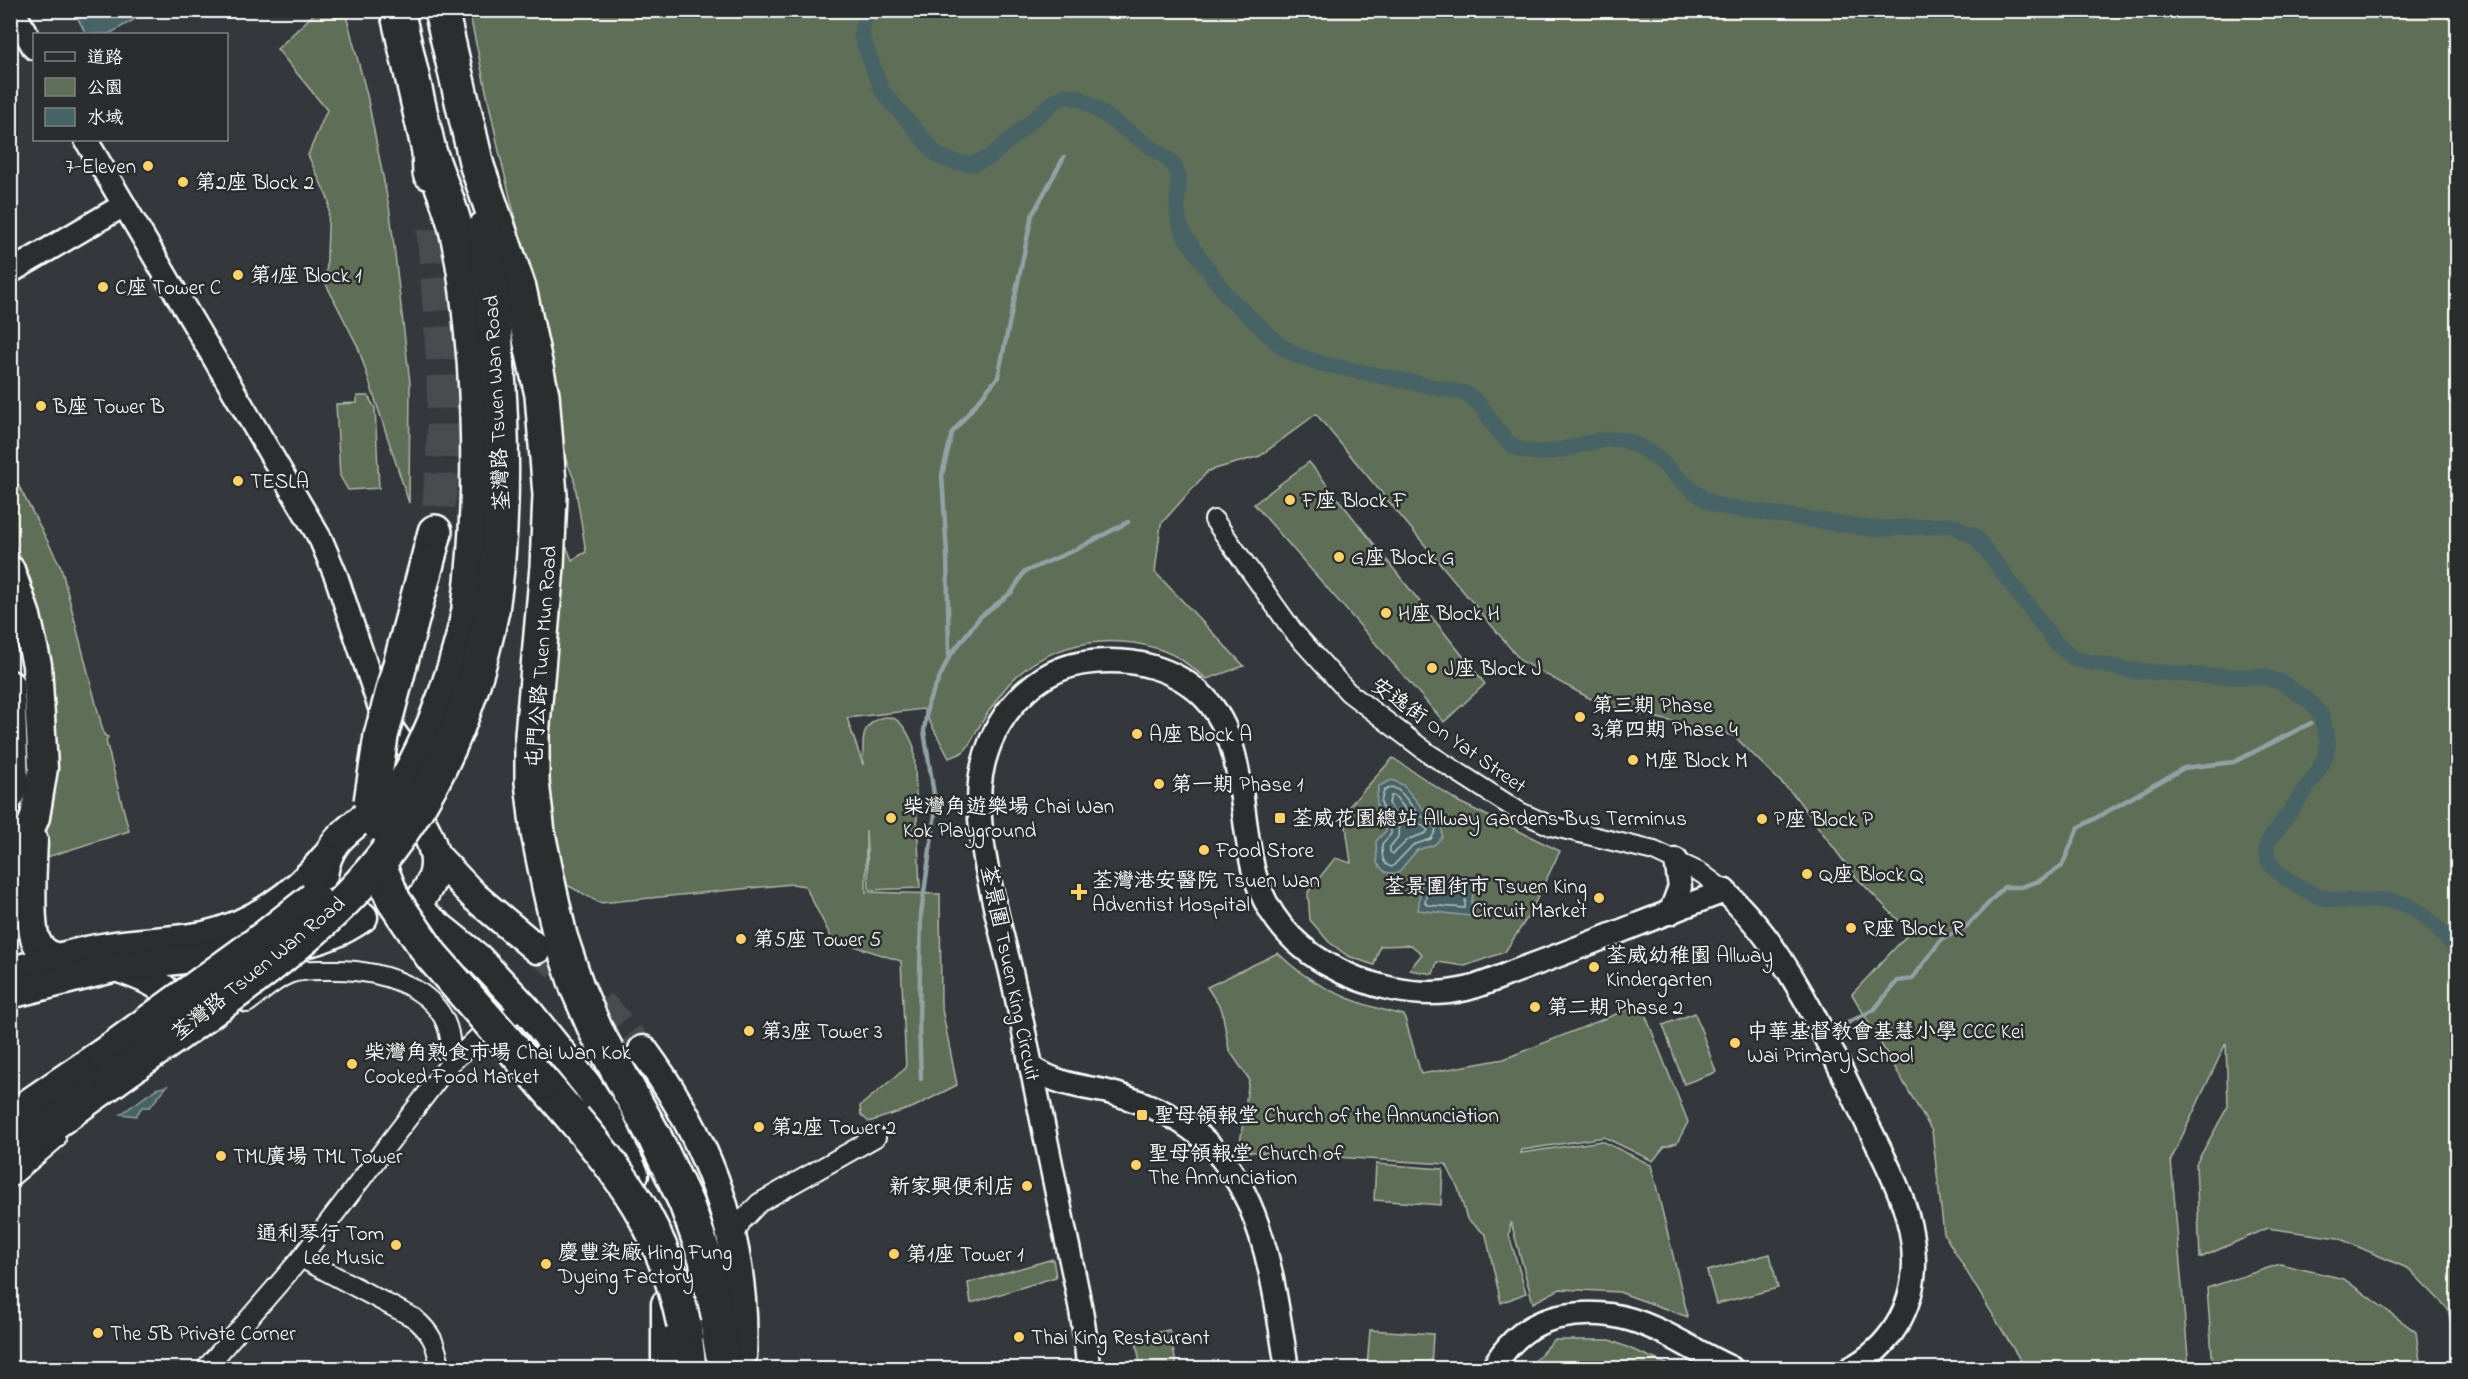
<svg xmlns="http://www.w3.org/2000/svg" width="2468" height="1379" font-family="'Indie Flower','LXGW WenKai TC',sans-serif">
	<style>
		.green { fill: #5f6e56; stroke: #afb6aa; stroke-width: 1.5 }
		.water { fill: #466466; stroke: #90a2a3; stroke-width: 1.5 }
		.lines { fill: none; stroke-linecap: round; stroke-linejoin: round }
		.shore { stroke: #b5c1c2; stroke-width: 1.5 }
		.stream { stroke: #90a2a3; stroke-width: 4.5 }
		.canal { stroke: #466466; stroke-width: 16 }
		.primary-tunnel { stroke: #484c50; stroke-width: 28; stroke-dasharray: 28 14; stroke-linecap: butt }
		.motorway-tunnel { stroke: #484c50; stroke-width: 33; stroke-dasharray: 33 16; stroke-linecap: butt }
		.minor-casing { stroke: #fff; stroke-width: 22 }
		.tertiary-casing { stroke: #fff; stroke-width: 27 }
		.primary-casing { stroke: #fff; stroke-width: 33 }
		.motorway-casing { stroke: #fff; stroke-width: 38 }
		.minor { stroke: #2a2d2e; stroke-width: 18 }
		.tertiary { stroke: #2a2d2e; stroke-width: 22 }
		.primary { stroke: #2a2d2e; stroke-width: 28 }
		.motorway { stroke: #2a2d2e; stroke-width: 33 }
		.motorway-bridge-casing { stroke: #fff; stroke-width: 38; stroke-linecap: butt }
		.motorway-bridge { stroke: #2a2d2e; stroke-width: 33 }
		.poi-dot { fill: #ffd166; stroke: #2a2d2e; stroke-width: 2 }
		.labels { text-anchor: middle; stroke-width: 5; stroke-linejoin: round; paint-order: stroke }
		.poi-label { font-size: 21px; fill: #fff; stroke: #2a2d2e; text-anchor: start }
		.street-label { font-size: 21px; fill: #fff; stroke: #2a2d2e }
	</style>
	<rect width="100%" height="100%" fill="#34383c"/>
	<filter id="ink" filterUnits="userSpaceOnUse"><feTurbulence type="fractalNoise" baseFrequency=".0167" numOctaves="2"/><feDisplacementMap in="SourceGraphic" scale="12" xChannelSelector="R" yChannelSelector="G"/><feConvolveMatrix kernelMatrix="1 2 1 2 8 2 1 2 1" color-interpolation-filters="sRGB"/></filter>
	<g filter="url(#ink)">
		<g class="green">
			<polygon points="317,11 345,11 367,95 390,212 410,383 409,503 358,347 326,284 329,201 308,155 327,110 277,49"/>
			<path d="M469,11H2457V1353L2448,1309L2409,1269L2338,1238L2267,1228L2200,1258L2196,1164L2228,1106L2226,1043L2171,1160L2189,1368H2025L1944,1234L1932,1131L1852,994L1910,932L1854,875L1795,796L1734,736L1602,705L1521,661L1316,414L1260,456L1208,471L1161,524L1155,572L1244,666L1207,679C1197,672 1187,663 1177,657C1123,629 1049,639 1008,685C996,699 987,714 977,730C974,736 970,745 965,750C962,754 954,756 949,758L923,709L847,718L863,765C864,755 861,743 865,732C867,726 872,722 878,719C898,710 908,732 914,747L920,888L869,890L866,830V892L940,894L941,1004L957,1085L914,1107L869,1122L861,1115L860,1106L906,1068L901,961L832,939L805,886L792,884L600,903L567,885L554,829L545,752L560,531L572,560L586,552L574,479L562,450L548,354L499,151Z"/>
			<polygon points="357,396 368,396 375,408 379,488 348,490 340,476 336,404 357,403"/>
			<polygon points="1309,462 1485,684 1444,722 1254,504"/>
			<polygon points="11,471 61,567 104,735 108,737 106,741 129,831 41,859 54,773 51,676 44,628 31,580 11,537"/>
			<polygon points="1393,758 1459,802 1560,851 1529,915 1505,952 1465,966 1437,962 1433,974 1409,970 1422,954 1411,945 1380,946 1374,965 1348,956 1329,942 1310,920 1308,892 1335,858 1351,863 1344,812"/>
			<path d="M1278,953C1311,987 1357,1005 1404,1015L1421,1074L1504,1059L1641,1004L1688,1122L1677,1143L1664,1147L1653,1161L1604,1137L1522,1150L1521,1153L1602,1141L1651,1165L1688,1317L1619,1292L1560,1289L1533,1303L1511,1222L1509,1235L1526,1293L1501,1303L1486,1235L1467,1219L1458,1188L1446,1164L1239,1151L1249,1079L1229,1050L1222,1010L1207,987Z"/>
			<polygon points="1695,1013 1716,1072 1684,1084 1663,1025"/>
			<polygon points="1376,1164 1443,1169 1441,1205 1374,1200"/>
			<polygon points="1770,1254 1778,1288 1716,1304 1707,1271"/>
			<polygon points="1053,1259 1056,1277 971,1303 968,1283"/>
			<polygon points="2280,1264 2344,1279 2416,1332 2421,1368 2213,1368 2207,1288"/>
			<polygon points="1169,1330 1177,1368 1141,1368 1135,1337"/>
			<polygon points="1370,1330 1433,1334 1431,1368 1367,1368"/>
			<polygon points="1554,1340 1610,1340 1676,1368 1528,1368"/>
		</g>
		<g class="water">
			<polygon points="129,10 135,19 109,34 86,34 77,17 88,11"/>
			<path d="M1392,780L1403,785L1423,809L1439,819L1442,829V837L1434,845L1417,850L1397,874L1385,872L1377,863L1376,841L1386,831V822C1375,810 1375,802 1379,786Z"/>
			<polygon points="1422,878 1474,885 1470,916 1418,910"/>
			<polygon points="167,1086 150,1107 142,1107 136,1116 121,1114 156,1089"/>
		</g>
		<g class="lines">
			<g class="shore">
				<path d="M1392,787C1404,791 1409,805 1419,814C1426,820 1433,821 1436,830L1431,839L1413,845L1392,867C1381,865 1382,853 1382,844L1391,834V820L1384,811L1381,802L1384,791Z"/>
				<polygon points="1391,796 1395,796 1413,819 1428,830 1426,833 1409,839 1393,854 1390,852 1390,847 1398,837 1399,822 1389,803"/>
				<polygon points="1429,885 1466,890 1465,908 1427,905 1425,902"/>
			</g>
			<g class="stream">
				<polyline points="949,656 947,555 942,475 952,433 998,377 1032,215 1064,157"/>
				<polyline points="1837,1028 1874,1010 1897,981 1912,979 1941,940 1967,926 2004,887 2021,887 2039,881 2062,866 2078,828 2184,768 2234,762 2311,723"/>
				<polyline points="921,1079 919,1024 921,914 936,807 924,731 928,703 949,657 980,617 1012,592 1024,572 1077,549 1128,522"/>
			</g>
			<path class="canal" d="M867,10L861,34L882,91L938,156L954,162L973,164L990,157L1052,103L1065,96L1080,98L1167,158L1174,165L1179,176L1177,208L1180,225L1186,238L1227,296L1282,347L1300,357L1323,364L1464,393C1490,405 1494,440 1522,450C1556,461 1596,432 1626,441C1663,452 1683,493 1719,506L1875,529L1952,525L1976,537L2055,642L2074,659L2128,670L2206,676L2264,677L2281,682L2311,703L2321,715L2328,743L2325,757L2316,775L2268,842C2263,857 2271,867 2283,876C2314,898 2327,902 2365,901C2377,900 2389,899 2401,903C2425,911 2441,933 2458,950"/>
			<polyline class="primary-tunnel" points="537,949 608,1010 643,1050"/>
			<path class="motorway-tunnel" d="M433,229C441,330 451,430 435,532"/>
			<g class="minor-casing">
				<g id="minor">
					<polyline points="1214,520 1293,631 1348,692 1428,753 1520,812 1551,826 1654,851 1701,873 1725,891"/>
					<path d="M247,1003C260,994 274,980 289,974C301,969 316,970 330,970C386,968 465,994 448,1066"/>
					<polyline points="10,1178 56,1139"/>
					<polyline points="733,1240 741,1222 759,1203 876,1137"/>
					<path d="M301,1258L414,1318C434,1335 435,1344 441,1368"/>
					<polyline points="206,1368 301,1258 448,1066 492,1024 526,1009"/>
				</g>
			</g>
			<g class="tertiary-casing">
				<g id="tertiary">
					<polyline points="13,10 34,48"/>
					<polyline points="86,140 321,540 336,576 382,714 403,744"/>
					<polyline points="10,272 124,205"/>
					<polyline points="1670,913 1680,887 1676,860"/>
					<path d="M1031,1067C1055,1083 1076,1086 1104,1091C1119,1094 1133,1100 1147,1105C1261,1149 1270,1264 1287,1368"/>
					<path d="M1088,1368C1085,1314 1070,1261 1060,1208C1044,1131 1029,1053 1012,976C999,921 972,831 981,775C991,718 1033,667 1092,662C1133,658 1175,667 1205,698C1247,742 1239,820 1255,876C1267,914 1291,943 1325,963C1366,987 1418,1000 1466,989C1486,984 1507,974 1527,967C1594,943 1659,915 1725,891C1741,908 1757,924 1770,943C1806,994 1832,1051 1859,1107C1882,1156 1915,1208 1914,1265C1913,1309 1890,1347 1851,1368"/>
					<path d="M1493,1368C1508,1342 1529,1323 1559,1317C1632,1302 1670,1340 1731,1368"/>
				</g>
			</g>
			<g class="primary-casing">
				<g id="primary">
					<polyline points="10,570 26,616 37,665 43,768 35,817 10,881"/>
					<polyline points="10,685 14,782 10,796"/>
					<path d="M392,814H402L422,823C440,856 441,876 415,906"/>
					<path d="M33,840C32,860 29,925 36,941C40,950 48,955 57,958"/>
					<polyline points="436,856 475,897 537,949"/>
					<path d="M323,875C327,846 341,835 363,818"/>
					<polyline points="421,912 478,958 526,1009 587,1085 608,1118 634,1174"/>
					<path d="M296,944C320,941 343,931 363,917"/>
					<path d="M122,969C152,980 178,989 183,1025"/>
					<path d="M10,972C43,962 75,952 108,947C140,942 173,942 204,936C251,926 295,895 325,858"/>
					<polyline points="10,994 117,967 250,951"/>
					<path d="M643,1050C710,1141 747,1242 742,1356"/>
					<polyline points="666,1368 666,1304"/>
				</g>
			</g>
			<g class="motorway-casing">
				<g id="motorway">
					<polyline points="397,10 429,151 430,173"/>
					<polyline points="441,10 477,166 519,288 542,395 550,495 547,567 532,735 532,782 538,833 549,887 560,936 577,987 596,1031 655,1138 686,1203 706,1259 722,1352"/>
					<path d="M429,151C438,177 449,202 456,229C466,272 470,316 474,360C480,444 480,522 469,607"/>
					<path d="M485,228C498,355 511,482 492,610"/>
					<polyline points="427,563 435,532"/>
					<polyline points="543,1083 574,1119"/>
					<polyline points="10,1119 104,1055"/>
					<polyline points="10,1154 113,1080"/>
					<polyline points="684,1325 689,1368"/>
				</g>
			</g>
			<use href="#minor" class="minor"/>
			<use href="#tertiary" class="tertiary"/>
			<use href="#primary" class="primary"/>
			<use href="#motorway" class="motorway"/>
			<g class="motorway-bridge-casing">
				<g id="motorway-bridge">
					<polyline points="371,802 381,736 427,563"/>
					<path d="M379,824C423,761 454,685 469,610"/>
					<polyline points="382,872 394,901 431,955 543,1083"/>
					<polyline points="104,1055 258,943 314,899"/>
					<path d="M113,1080C195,1021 294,957 362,882C431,806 472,710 492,610"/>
					<path d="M574,1119C632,1187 665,1236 684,1325"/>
				</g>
			</g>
			<use href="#motorway-bridge" class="motorway-bridge"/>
		</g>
	</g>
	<g class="poi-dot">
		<circle cx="148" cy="166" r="6"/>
		<circle cx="183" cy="182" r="6"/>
		<circle cx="238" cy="275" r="6"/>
		<circle cx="103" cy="287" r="6"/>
		<circle cx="41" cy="406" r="6"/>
		<circle cx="238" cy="481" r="6"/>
		<circle cx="1290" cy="500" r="6"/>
		<circle cx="1339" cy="557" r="6"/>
		<circle cx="1386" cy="613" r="6"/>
		<circle cx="1432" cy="668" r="6"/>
		<circle cx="1580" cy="717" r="6"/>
		<circle cx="1137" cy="734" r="6"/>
		<circle cx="1633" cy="760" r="6"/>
		<circle cx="1159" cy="784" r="6"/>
		<circle cx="891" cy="818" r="6"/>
		<rect x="1274" y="812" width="12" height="12" rx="3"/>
		<circle cx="1762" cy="819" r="6"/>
		<circle cx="1204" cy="850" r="6"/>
		<circle cx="1807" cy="874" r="6"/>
		<path d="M1076 883h6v6h6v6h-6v6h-6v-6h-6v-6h6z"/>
		<circle cx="1599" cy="898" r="6"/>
		<circle cx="1851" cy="928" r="6"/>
		<circle cx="741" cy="939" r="6"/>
		<circle cx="1594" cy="967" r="6"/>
		<circle cx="1535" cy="1007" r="6"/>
		<circle cx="749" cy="1031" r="6"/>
		<circle cx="1735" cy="1043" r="6"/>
		<circle cx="352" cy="1064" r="6"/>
		<rect x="1136" y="1109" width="12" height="12" rx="3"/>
		<circle cx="759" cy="1127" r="6"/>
		<circle cx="221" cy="1156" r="6"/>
		<circle cx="1136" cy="1165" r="6"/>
		<circle cx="1027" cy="1186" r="6"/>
		<circle cx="396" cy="1245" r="6"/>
		<circle cx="894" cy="1254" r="6"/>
		<circle cx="546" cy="1264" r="6"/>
		<circle cx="98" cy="1333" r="6"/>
		<circle cx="1019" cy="1337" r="6"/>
	</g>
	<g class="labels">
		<g class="poi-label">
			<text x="136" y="173" text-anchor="end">7-Eleven</text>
			<text x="195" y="189">第2座 Block 2</text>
			<text x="250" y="282">第1座 Block 1</text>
			<text x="115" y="294">C座 Tower C</text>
			<text x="53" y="413">B座 Tower B</text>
			<text x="250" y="488">TESLA</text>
			<text x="1302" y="507">F座 Block F</text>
			<text x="1351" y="564">G座 Block G</text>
			<text x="1398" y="620">H座 Block H</text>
			<text x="1444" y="675">J座 Block J</text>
			<text x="1592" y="712">第三期 Phase<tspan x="1592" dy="24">3;第四期 Phase 4</tspan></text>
			<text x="1149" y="741">A座 Block A</text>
			<text x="1645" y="767">M座 Block M</text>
			<text x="1171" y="791">第一期 Phase 1</text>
			<text x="903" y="813">柴灣角遊樂場 Chai Wan<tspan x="903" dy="24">Kok Playground</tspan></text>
			<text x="1292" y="825">荃威花園總站 Allway Gardens Bus Terminus</text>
			<text x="1774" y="826">P座 Block P</text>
			<text x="1216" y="857">Food Store</text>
			<text x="1819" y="881">Q座 Block Q</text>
			<text x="1092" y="887">荃灣港安醫院 Tsuen Wan<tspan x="1092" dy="24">Adventist Hospital</tspan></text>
			<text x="1587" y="893" text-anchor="end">荃景圍街市 Tsuen King<tspan x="1587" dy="24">Circuit Market</tspan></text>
			<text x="1863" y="935">R座 Block R</text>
			<text x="753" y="946">第5座 Tower 5</text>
			<text x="1606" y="962">荃威幼稚園 Allway<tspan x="1606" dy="24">Kindergarten</tspan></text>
			<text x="1547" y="1014">第二期 Phase 2</text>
			<text x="761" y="1038">第3座 Tower 3</text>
			<text x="1747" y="1038">中華基督教會基慧小學 CCC Kei<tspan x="1747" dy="24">Wai Primary School</tspan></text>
			<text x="364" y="1059">柴灣角熟食市場 Chai Wan Kok<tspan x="364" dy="24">Cooked Food Market</tspan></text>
			<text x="1154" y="1122">聖母領報堂 Church of the Annunciation</text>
			<text x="771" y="1134">第2座 Tower 2</text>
			<text x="1148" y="1160">聖母領報堂 Church of<tspan x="1148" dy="24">The Annunciation</tspan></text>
			<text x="233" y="1163">TML廣場 TML Tower</text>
			<text x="1015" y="1193" text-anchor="end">新家興便利店</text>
			<text x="384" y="1240" text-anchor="end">通利琴行 Tom<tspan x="384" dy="24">Lee Music</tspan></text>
			<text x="558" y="1259">慶豐染廠 Hing Fung<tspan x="558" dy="24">Dyeing Factory</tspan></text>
			<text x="906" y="1261">第1座 Tower 1</text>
			<text x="110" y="1340">The 5B Private Corner</text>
			<text x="1031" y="1344">Thai King Restaurant</text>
		</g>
		<g class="street-label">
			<text transform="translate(496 403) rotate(-93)" y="7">荃灣路 Tsuen Wan Road</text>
			<text transform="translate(541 657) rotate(-86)" y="7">屯門公路 Tuen Mun Road</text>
			<text transform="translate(1449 735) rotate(35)" y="7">安逸街 On Yat Street</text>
			<text transform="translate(258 968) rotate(-39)" y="7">荃灣路 Tsuen Wan Road</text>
			<text transform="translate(1011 973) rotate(78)" y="7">荃景圍 Tsuen King Circuit</text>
		</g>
	</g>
	<rect width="2468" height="1379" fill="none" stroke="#2a2d2e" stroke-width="36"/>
	<rect x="18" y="18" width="2432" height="1343" fill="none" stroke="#fff" stroke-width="2" filter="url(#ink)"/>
	<rect x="33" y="33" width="195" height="108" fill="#2a2d2e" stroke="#7f8182" stroke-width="1.5"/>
	<rect x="45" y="52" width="30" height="9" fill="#2a2d2e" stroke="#7f8182" stroke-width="1.5"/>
	<text x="87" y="63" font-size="18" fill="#ffffff">道路</text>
	<rect x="45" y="78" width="30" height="18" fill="#5f6e56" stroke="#7f8182" stroke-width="1.5"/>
	<text x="87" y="93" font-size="18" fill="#ffffff">公園</text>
	<rect x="45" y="108" width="30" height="18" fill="#466466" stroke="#7f8182" stroke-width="1.5"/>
	<text x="87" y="123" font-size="18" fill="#ffffff">水域</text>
</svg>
